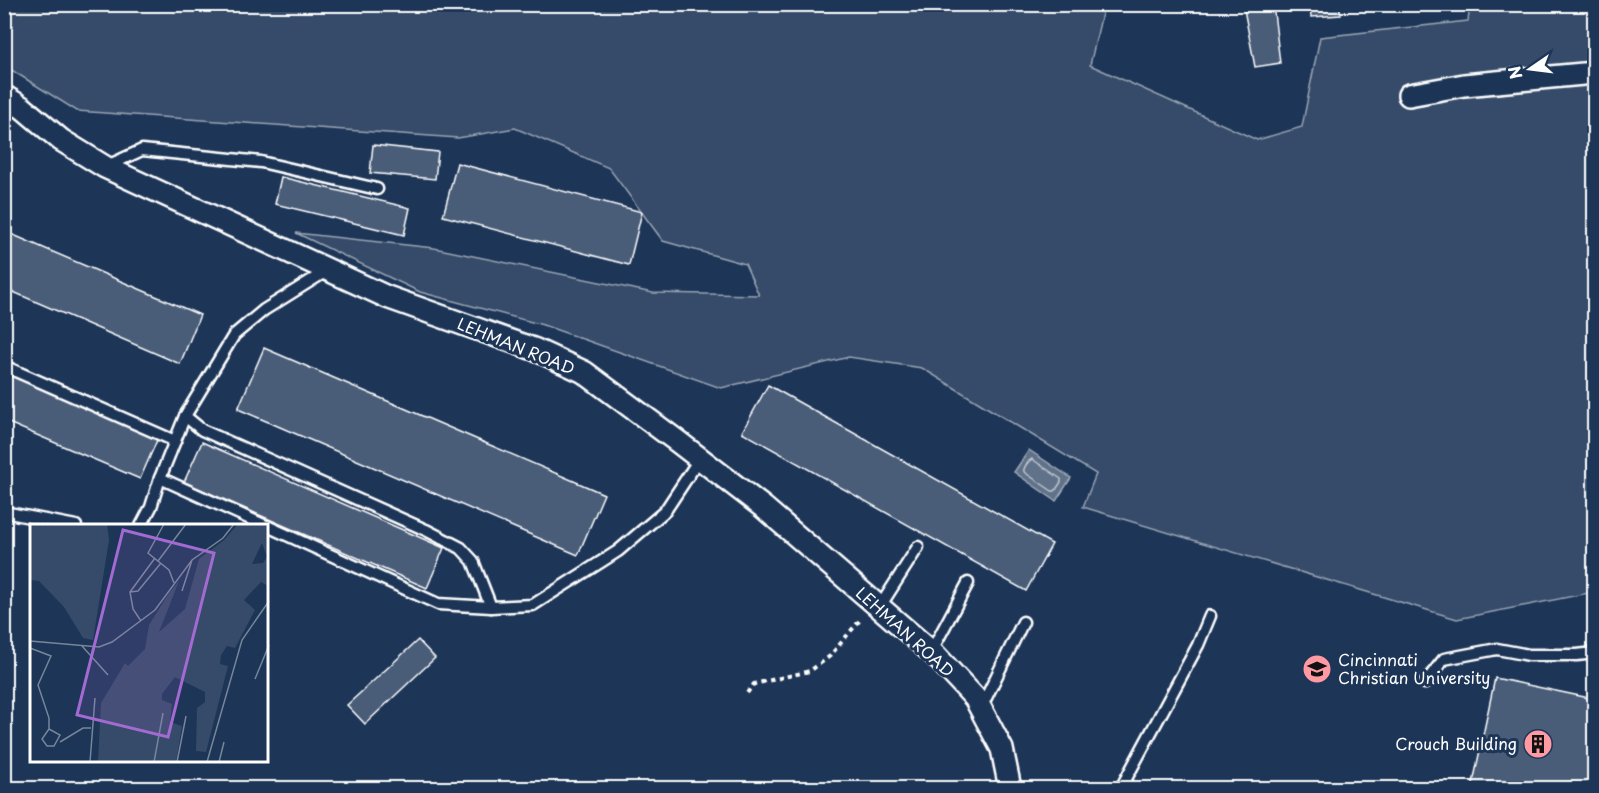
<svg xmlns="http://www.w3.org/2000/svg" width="1599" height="793" font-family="'Playpen Sans',sans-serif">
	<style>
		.green { fill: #364b69; stroke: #9aa5b4; stroke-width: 1.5 }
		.water { fill: #617289; stroke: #a0aab8; stroke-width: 1.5 }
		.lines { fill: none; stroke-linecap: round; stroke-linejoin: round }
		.shore { stroke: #c0c7d0; stroke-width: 1.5 }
		.building { fill: #4a5d79; stroke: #fff; stroke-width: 1.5 }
		.service-casing { stroke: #fff; stroke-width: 15 }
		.minor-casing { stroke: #fff; stroke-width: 26 }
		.path { stroke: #fff; stroke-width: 4; stroke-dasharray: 4.5 4.5; stroke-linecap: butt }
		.service { stroke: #1d3557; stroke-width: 10 }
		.minor { stroke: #1d3557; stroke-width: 21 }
		.labels { text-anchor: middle; stroke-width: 6; stroke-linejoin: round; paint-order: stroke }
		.street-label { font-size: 16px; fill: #fff; stroke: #1d3557 }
		.poi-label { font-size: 16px; fill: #fff; stroke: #1d3557; text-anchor: start }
		.inset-road { fill: none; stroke: #77869a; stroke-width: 1.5 }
		.view { fill: #a36bd2; fill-opacity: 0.15; stroke: #a36bd2; stroke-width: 3 }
		.inset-edge { fill: none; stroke: #fff; stroke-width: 3 }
	</style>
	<rect width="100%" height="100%" fill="#1d3557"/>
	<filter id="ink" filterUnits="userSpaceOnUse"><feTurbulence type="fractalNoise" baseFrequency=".0167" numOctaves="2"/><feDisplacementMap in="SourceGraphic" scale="12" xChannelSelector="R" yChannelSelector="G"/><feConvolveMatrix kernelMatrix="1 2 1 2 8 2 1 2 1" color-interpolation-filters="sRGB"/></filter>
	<g filter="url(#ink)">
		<polygon class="green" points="4,5 1104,5 1090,65 1257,140 1302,127 1320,37 1468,21 1470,5 1594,5 1594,592 1457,619 1083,507 1096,474 922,368 849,357 721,388 543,325 420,292 296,233 434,248 653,293 759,295 745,264 663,241 609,168 515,128 458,138 77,111 5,66"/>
		<polygon class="water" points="1029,450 1071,478 1056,501 1014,472"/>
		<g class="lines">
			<path class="shore" d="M1032,459L1061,479V482L1055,491H1052L1024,472C1023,468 1028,461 1032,459Z"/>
		</g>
		<g class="building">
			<polygon points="1243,4 1273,4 1280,63 1255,67"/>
			<polygon points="1310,4 1339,4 1341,15 1311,17"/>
			<polygon points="373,145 438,152 435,179 370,173"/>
			<polygon points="457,163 642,212 629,265 443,216"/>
			<polygon points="281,177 410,208 404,235 275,204"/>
			<polygon points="4,231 200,315 180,364 4,288"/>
			<polygon points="264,348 604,494 578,555 238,409"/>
			<polygon points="4,372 158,438 140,479 4,421"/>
			<polygon points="768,385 1052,544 1026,591 742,432"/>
			<polygon points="202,442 444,548 427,588 184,482"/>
			<polygon points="418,640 435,658 365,724 347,705"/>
			<polygon points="1495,678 1594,699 1594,696 1594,788 1472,788"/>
		</g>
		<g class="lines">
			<g class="service-casing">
				<g id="service">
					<polyline points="105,167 142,150 261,162 377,189"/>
					<polyline points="4,366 175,441"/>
					<polyline points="185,416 202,430 426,530 461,548 473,561 491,607"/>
					<polyline points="160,478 266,526"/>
					<polyline points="4,512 76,526"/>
					<polyline points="141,526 151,507 160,478 185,416 234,335 264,310 328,270"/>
					<polyline points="267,526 438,604 491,607 533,605 618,551 665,511 700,458"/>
					<polyline points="879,608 918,547"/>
					<polyline points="931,652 968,583"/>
					<polyline points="1425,683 1444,659 1497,649 1529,655 1577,655 1594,653"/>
					<polyline points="981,708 1023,622"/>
					<polyline points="1121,788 1198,645 1210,616"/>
				</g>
			</g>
			<g class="minor-casing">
				<g id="minor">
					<polyline points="1409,95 1464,85 1594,73"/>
					<polyline points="4,96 23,108 61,140 105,167 387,297 536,350 584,372 677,441 763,507 935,655 975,698 1002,749 1010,788"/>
				</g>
			</g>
			<polyline class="path" points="747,693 754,684 810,671 830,656 860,620"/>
			<use href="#service" class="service"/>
			<use href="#minor" class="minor"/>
		</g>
	</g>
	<defs>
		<g id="university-disc" transform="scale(1.5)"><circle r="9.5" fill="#ff9aa2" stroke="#1d3557"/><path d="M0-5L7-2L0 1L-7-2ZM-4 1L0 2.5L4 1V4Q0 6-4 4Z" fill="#111"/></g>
		<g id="building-disc" transform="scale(1.5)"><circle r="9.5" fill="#ff9aa2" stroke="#1d3557"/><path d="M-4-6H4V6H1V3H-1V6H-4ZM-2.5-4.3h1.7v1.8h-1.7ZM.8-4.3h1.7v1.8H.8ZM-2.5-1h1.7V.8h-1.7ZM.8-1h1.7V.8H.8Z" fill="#111"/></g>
	</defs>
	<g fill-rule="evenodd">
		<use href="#university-disc" x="1317" y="669"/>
		<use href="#building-disc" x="1538" y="744"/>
	</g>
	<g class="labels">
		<g class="street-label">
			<text transform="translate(516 346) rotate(22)" y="6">LEHMAN ROAD</text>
			<text transform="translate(905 632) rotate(42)" y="6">LEHMAN ROAD</text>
		</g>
		<g class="poi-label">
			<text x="1338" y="666">Cincinnati<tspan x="1338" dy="18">Christian University</tspan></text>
			<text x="1517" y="750" text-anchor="end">Crouch Building</text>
		</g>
	</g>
	<g transform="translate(30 524)">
		<rect width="238" height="238" fill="#1d3557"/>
		<path d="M0,0H77L79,16L63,116L53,114L34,83L9,57L0,56ZM208,0H238V62L231,58L214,76L225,86L205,124L197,122L191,131L190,140L198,142L176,228L166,227L167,184L175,178V168L145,153L132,170V176L142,180L140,198L152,202L146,238H68L71,179L95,139L98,142L115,125L119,101L139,69L149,57L129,108L155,85L169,35L194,16ZM232,19L237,33L233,39L222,40Z" fill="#364b69" fill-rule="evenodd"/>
		<path class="inset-road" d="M134,0L118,29L139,46L144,59M128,37L156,0M152,67L162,36M100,68L108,67L131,39M111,97L103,85L100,68L125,34M0,117L69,123L82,118L125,86L162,36L193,14L204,0M52,122L78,151M0,124L21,132L8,161L19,194V205L12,215L17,222H24L30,211L19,205M225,155L239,121M30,218L53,204H61M60,238L65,174M124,238L133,189M147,238L156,192M177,238L212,116L239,77M189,238L194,218"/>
		<path class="view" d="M93,6L184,29L138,213L47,191Z"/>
		<rect width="238" height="238" class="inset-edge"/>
	</g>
	<rect width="1599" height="793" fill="none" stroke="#1d3557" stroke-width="24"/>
	<rect x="12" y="12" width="1575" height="769" fill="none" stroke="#fff" stroke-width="2" filter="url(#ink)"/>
	<g transform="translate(1530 69) rotate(256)" stroke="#1d3557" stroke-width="4.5" paint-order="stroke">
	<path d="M0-4.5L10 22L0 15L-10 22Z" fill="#ffffff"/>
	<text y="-9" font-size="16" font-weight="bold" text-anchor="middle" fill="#ffffff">N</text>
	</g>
</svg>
